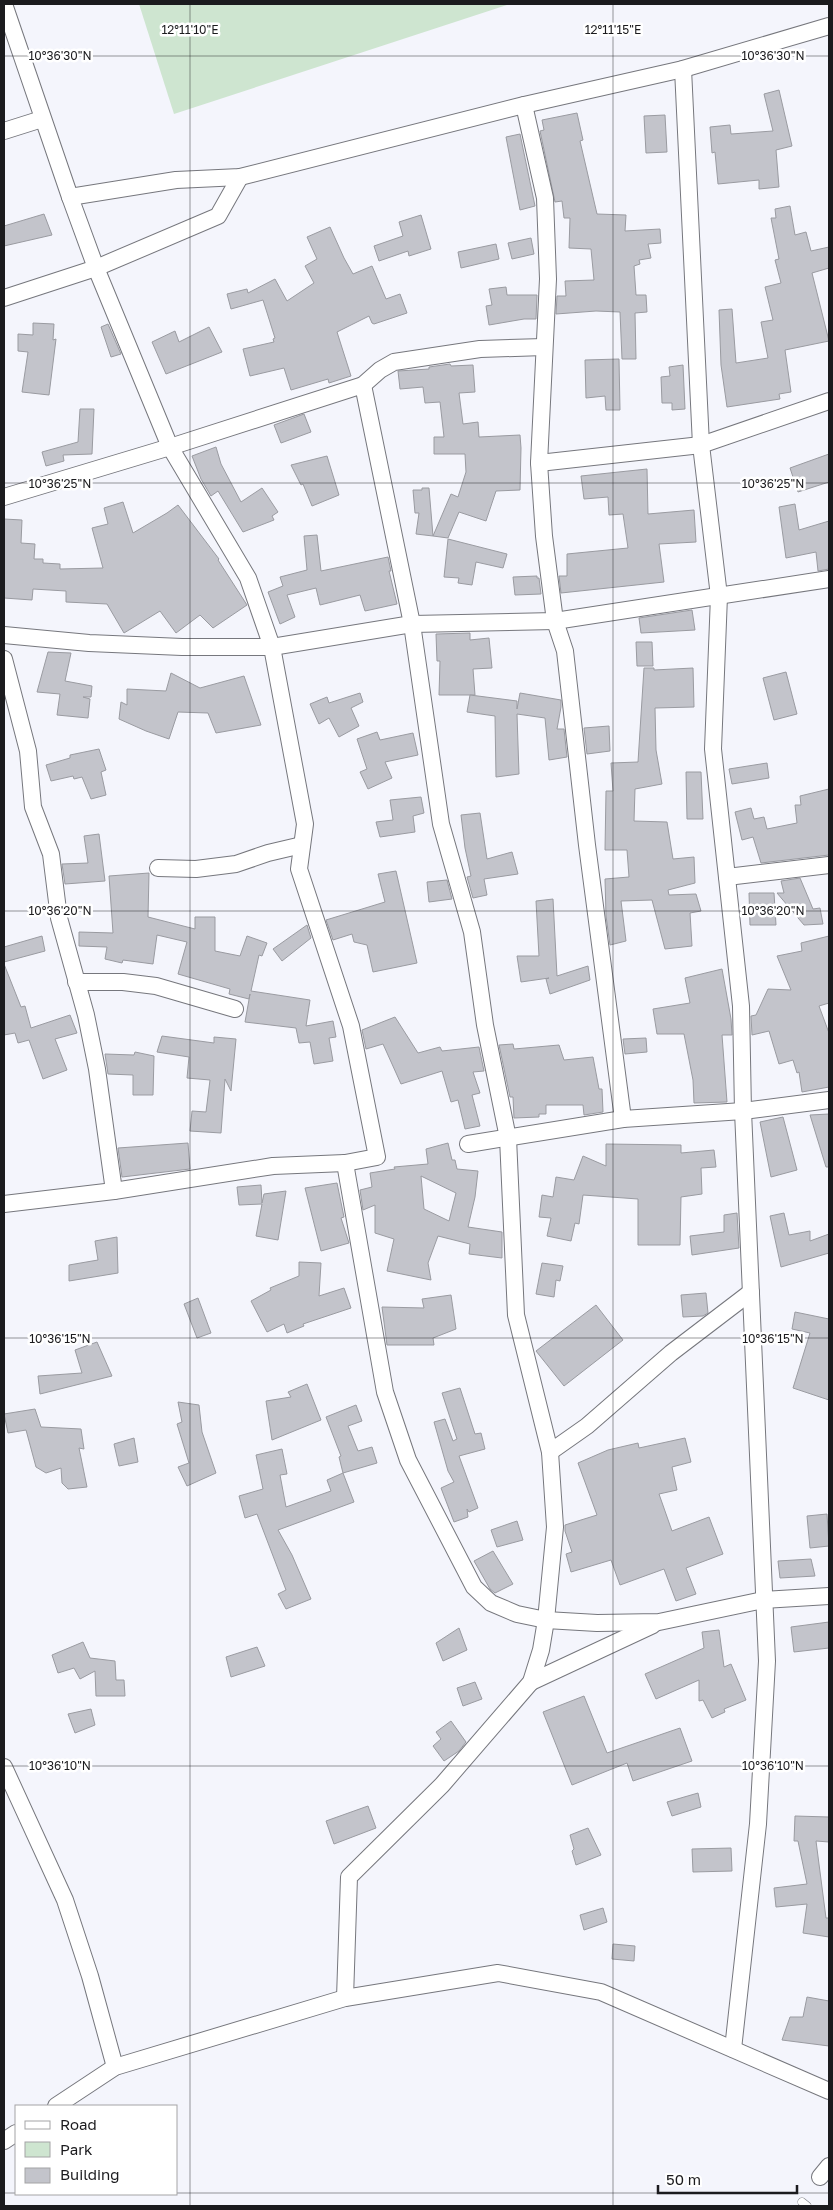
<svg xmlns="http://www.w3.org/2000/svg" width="833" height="2210" font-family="'Golos Text',sans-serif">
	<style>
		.green { fill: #cee5d0 }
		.building { fill: #c3c4cb; stroke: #9a9ba1; fill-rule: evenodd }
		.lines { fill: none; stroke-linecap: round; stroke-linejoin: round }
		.lane-casing { stroke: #76777d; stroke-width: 9 }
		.street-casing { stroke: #76777d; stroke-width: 18 }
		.lane { stroke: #fff; stroke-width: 8 }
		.street { stroke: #fff; stroke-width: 16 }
		.ticks { fill: none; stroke: #1b1b1e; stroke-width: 1; stroke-opacity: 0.45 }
		.ticks-label { font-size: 12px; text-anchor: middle; fill: #1b1b1e; stroke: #fff; stroke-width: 5; stroke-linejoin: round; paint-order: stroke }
	</style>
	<rect width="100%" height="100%" fill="#f4f5fc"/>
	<polygon class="green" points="139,4 510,4 174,114"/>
	<g class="building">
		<polygon points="779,90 792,146 776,150 779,187 759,189 759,180 718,184 715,152 712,153 710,127 730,125 731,134 773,131 764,94"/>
		<polygon points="577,113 583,140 580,141 597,214 626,215 625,231 660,229 661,243 648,244 651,258 639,260 640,264 634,266 636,295 646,295 647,312 635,313 636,359 622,359 620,312 596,311 556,314 557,296 566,296 565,281 594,280 591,249 569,248 570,218 564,218 562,201 555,202 540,131 544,130 542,120"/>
		<polygon points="665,115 667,152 646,153 644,116"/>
		<polygon points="520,134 535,206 520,210 506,137"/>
		<polygon points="790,206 795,235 806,232 811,251 829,247 829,268 812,273 829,341 785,350 791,392 779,394 780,399 727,407 721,365 719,310 732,309 736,363 768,358 761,322 773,320 765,287 781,283 775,260 779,259 771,218 776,218 775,209"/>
		<polygon points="44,214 52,235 4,246 4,226"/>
		<polygon points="421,215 431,249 409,256 408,251 379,261 374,246 403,236 399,222"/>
		<polygon points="330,227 344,258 353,274 372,266 386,299 400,294 407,313 374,324 372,323 369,316 337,332 351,376 329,383 328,379 291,390 284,368 250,376 243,349 274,342 273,339 275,338 263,300 231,309 227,294 247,289 248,293 275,279 287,301 314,283 305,266 317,259 307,237"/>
		<polygon points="531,238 534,254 512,259 508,243"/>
		<polygon points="496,244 499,259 461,268 458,252"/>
		<polygon points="506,287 507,295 537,295 536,319 524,319 489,325 486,306 492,305 489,289"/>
		<polygon points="33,323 54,324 53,340 56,339 49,395 22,392 28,352 18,351 18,334 33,335"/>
		<polygon points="108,324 121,354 111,357 101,327"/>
		<polygon points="209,327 222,352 166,374 152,342 175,331 179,342"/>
		<polygon points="619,359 620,410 606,410 605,396 586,398 585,360"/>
		<polygon points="450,364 451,366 473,365 475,392 459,393 463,424 478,422 479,437 520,435 521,448 520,490 496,491 486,521 459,512 448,538 433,536 451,494 458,497 466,472 465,454 434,454 434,437 444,437 440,402 425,403 423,387 400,389 398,371 429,369 429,367"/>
		<polygon points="683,365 685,409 672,410 672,403 662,403 661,377 670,376 669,367"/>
		<polygon points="80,409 94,409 92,454 63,455 64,461 46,466 42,452 78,442"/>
		<polygon points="304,414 311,432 281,443 274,425"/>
		<polygon points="216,447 221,464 241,502 262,488 278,512 272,516 274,520 243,532 218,491 211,496 201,479 192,456"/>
		<polygon points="829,454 829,482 798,492 790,468"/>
		<polygon points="327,456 339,495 312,506 303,484 301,485 291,465"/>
		<polygon points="647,469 648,514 694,510 696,542 659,544 664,582 561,593 559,576 567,576 567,554 628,548 623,514 609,515 608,497 584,499 581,476"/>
		<polygon points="422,488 429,488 433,536 416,534 419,513 415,513 413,490 422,490"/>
		<polygon points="123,502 133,533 167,513 178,505 219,559 218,560 247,605 213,628 200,615 176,633 160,611 124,633 107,604 66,602 66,591 33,589 32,600 4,598 4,519 22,520 21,543 35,544 34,559 43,559 43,563 60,564 60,569 103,568 92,528 108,524 104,508"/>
		<polygon points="795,504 799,530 829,521 829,569 818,571 816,552 786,558 779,507"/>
		<polygon points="317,535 321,571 388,557 391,571 389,571 397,604 365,611 360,595 320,605 316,588 287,595 295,617 280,624 268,592 283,586 280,577 307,570 304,536"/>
		<polygon points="448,539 507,554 503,568 476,562 472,585 458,583 459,578 444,577"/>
		<polygon points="537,576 537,578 539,578 541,594 515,595 513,577"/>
		<polygon points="692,610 695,630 641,633 639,618"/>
		<polygon points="470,633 470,640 489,638 492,668 473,669 475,695 439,695 440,661 437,661 436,634"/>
		<polygon points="636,642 652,642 653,666 637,666"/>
		<polygon points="48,652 71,653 65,681 92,686 91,697 83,697 90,699 88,718 57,715 60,694 37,692"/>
		<polygon points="644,668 654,668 654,670 693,668 694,707 655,708 656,750 662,784 635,789 634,821 667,822 673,859 694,857 695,883 668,890 669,895 696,894 701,911 690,913 692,946 665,949 652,900 621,901 626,941 610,945 606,916 605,879 629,877 627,850 605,850 606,791 613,791 611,763 638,762"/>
		<polygon points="786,672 797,714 774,720 763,678"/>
		<polygon points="171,673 200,688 244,676 261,725 216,733 208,713 178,712 169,739 146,731 119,719 121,702 127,705 127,689 166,691"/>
		<polygon points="360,693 363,702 351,708 359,726 339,737 329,718 319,724 310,704 327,697 329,703"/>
		<polygon points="520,693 561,700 561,707 557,729 564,729 567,757 549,760 545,718 517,714 519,774 496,777 495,716 467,712 470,695 517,701 517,709"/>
		<polygon points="609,726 610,751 587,754 584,728"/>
		<polygon points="377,732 380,740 413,733 418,755 385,762 392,778 368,789 360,772 367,769 357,739"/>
		<polygon points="99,749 106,770 101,772 106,795 91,799 82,777 74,779 73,776 51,781 46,765 70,758 70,755"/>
		<polygon points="767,763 769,778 732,784 729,769"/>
		<polygon points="686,772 701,772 703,819 687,819"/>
		<polygon points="829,789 829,855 761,863 753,837 742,840 735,812 751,808 754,819 764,817 767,829 797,823 795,805 801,805 800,796"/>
		<polygon points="421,797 424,813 413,816 415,832 380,837 376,822 393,820 390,800"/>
		<polygon points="480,813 487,859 512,852 518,874 484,879 487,895 473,898 467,877 471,876 465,848 461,815"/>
		<polygon points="99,834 105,881 65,884 62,864 88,863 84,836"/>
		<polygon points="396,871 417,963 373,972 367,945 354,942 352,934 333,940 326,920 385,902 378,874"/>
		<polygon points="149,873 148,917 195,929 195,917 215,917 215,951 240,956 247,936 267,943 262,956 259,955 251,991 310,1000 306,1026 333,1021 336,1037 329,1038 333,1061 314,1064 310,1042 299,1043 296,1028 245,1022 250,994 249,999 229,994 230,989 178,974 187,942 157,935 153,964 123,960 122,963 105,959 107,947 79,946 79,932 113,933 109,876"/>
		<polygon points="800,878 813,909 820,908 823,924 804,925 777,893 784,893 781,881"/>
		<polygon points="447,880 452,899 429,902 427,882"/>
		<polygon points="749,893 774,893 776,925 750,925"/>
		<polygon points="553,899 557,976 588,966 590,980 550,994 546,979 549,978 521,982 517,956 539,956 536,901"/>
		<polygon points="307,925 311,938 282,961 273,949"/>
		<polygon points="42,936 45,951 4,962 4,947"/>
		<polygon points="829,936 829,1003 819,1006 829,1033 829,1087 802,1092 799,1072 797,1073 793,1060 779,1064 769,1031 752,1035 751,1016 756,1015 768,989 791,990 777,956 802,951 801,943"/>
		<polygon points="4,964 21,1007 25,1006 31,1028 70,1015 77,1033 55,1039 67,1070 43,1079 29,1040 18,1043 15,1033 4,1035"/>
		<polygon points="722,969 731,1019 732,1035 722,1035 727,1102 694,1103 693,1080 684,1034 657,1034 653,1009 690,1003 685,978"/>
		<polygon points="395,1017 418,1053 440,1047 442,1051 479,1047 484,1071 473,1072 480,1093 472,1095 480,1126 465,1129 458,1100 451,1102 442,1071 401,1084 383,1044 366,1049 362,1030"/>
		<polygon points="162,1036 214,1043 214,1037 236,1039 231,1091 225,1079 221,1133 190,1131 192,1111 206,1112 210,1080 187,1078 189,1057 157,1052"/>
		<polygon points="646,1038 647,1052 625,1054 623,1039"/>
		<polygon points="513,1044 514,1049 559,1045 564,1060 593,1057 599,1089 602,1089 603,1112 584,1115 583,1105 546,1105 546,1114 539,1114 539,1117 514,1118 513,1097 510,1097 499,1045"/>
		<polygon points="135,1052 154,1056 153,1095 133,1095 133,1075 108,1074 105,1054 134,1055"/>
		<polygon points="829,1114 829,1167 826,1167 810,1115"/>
		<polygon points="783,1117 797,1170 771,1177 760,1122"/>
		<polygon points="188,1143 190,1169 122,1177 118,1148"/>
		<path d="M448,1143L452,1160H455L457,1169L478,1171L475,1197L468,1227L502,1232V1258L469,1254L470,1244L438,1236L428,1263L431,1280L387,1271L394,1239L375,1233V1205L363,1210L360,1190L372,1187L370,1173L395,1169L394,1167L428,1164L426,1149ZM421,1176L456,1193L449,1221L424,1209Z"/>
		<polygon points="606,1144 681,1145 681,1153 714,1150 716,1167 701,1168 702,1194 681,1197 680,1245 638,1245 638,1199 583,1195 579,1224 575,1223 571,1241 547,1236 551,1218 539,1217 542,1195 553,1197 556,1177 574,1180 583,1156 606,1166"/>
		<polygon points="337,1183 344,1217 341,1218 349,1243 321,1251 305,1188"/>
		<polygon points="261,1185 262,1203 264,1194 286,1191 278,1240 256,1236 262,1204 239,1205 237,1187"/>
		<polygon points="737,1213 739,1248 692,1255 690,1236 724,1232 724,1215"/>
		<polygon points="784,1213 789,1235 810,1231 810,1241 829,1234 829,1253 781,1267 770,1216"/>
		<polygon points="117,1237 118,1273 69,1281 69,1265 98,1260 95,1241"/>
		<polygon points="299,1262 321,1263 319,1296 344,1288 351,1308 303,1324 304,1326 287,1333 284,1324 267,1332 251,1301 271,1290 270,1288 299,1276"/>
		<polygon points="542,1263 563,1266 560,1281 556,1280 554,1297 536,1294"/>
		<polygon points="706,1293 708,1313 703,1316 683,1317 681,1295"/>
		<polygon points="451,1295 456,1329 433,1338 434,1345 387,1345 382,1307 424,1308 422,1299"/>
		<polygon points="198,1298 211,1333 197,1338 184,1304"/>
		<polygon points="596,1305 623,1340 564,1386 536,1351"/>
		<polygon points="795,1312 829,1319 829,1400 793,1388 810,1333 792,1329"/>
		<polygon points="97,1342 112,1376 40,1394 38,1376 82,1373 75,1350"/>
		<polygon points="307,1384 321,1420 272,1440 266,1401 291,1397 288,1392"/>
		<polygon points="460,1388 475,1434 481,1433 485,1449 459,1456 478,1508 469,1512 467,1509 468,1517 454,1522 441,1488 454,1482 448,1471 434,1422 445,1419 453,1441 457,1439 442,1393"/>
		<polygon points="178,1402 199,1405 202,1432 216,1473 187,1486 178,1467 189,1463 177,1424 182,1422"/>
		<polygon points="356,1405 362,1421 348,1426 358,1451 372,1447 377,1463 343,1473 339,1457 341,1456 326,1417"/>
		<polygon points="35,1409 41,1427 81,1429 84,1449 79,1448 87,1487 68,1489 62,1483 61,1468 46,1473 36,1467 26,1430 8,1433 4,1414"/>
		<polygon points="134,1438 138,1462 119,1466 114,1444"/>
		<polygon points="685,1438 691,1462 672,1467 677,1490 659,1494 672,1531 709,1517 723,1554 686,1568 696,1594 676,1601 664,1569 620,1585 611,1560 571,1572 566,1554 572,1552 565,1531 565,1525 597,1515 578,1463 608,1450 638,1443 639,1448"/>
		<polygon points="282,1449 287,1474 280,1475 286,1507 331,1491 327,1480 343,1473 354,1502 278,1530 292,1555 311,1599 286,1609 278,1594 286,1590 257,1514 245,1518 239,1496 263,1489 256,1455"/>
		<polygon points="827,1514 829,1546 810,1548 807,1516"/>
		<polygon points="517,1521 523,1540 497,1547 491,1530"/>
		<polygon points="493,1551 513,1584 495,1593 490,1589 474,1561"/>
		<polygon points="811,1559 815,1576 780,1578 778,1561"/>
		<polygon points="829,1622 829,1648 794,1652 791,1627"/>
		<polygon points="459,1628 467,1650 443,1661 436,1643"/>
		<polygon points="719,1630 724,1667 731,1664 746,1700 724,1709 725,1712 712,1718 703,1700 699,1701 699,1680 656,1699 645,1674 704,1648 702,1632"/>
		<polygon points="83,1642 90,1658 115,1661 116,1680 124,1680 125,1696 96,1696 95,1671 80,1679 74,1668 58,1673 52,1655"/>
		<polygon points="257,1647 265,1666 231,1677 226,1657"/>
		<polygon points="475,1682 482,1699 463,1706 457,1688"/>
		<polygon points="584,1696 607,1753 680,1728 692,1761 633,1781 627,1763 572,1785 543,1712"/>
		<polygon points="91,1709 95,1725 75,1733 68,1714"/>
		<polygon points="451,1721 466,1742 459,1751 444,1761 433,1746 441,1739 436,1732"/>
		<polygon points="698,1793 701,1807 672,1816 667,1802"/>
		<polygon points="368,1806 376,1828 334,1844 326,1821"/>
		<polygon points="795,1816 829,1817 829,1842 816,1841 826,1918 829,1918 829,1937 803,1933 807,1904 776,1907 774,1888 807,1884 798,1841 794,1841"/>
		<polygon points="588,1828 601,1855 576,1865 572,1851 574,1849 570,1835"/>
		<polygon points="731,1848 732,1871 693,1872 692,1849"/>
		<polygon points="603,1908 607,1922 584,1930 580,1915"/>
		<polygon points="613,1944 635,1946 634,1961 612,1959"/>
		<polygon points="807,1997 829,2001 829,2046 782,2040 790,2017 803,2017"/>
	</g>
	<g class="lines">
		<g class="lane-casing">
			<polyline id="lane" points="802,2202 807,2206"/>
		</g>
		<g class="street-casing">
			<g id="street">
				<polyline points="4,4 70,197 176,180 240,177 524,105 683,69 829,26"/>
				<polyline points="683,69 701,445 719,596 713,749 741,1006 743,1111 767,1661 758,1824 733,2049"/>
				<polyline points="524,105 545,198 548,279 539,463 544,536 555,621 565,651 587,845 623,1119"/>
				<polyline points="4,131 42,119"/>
				<polyline points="4,298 96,268 218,216 240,177"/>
				<polyline points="539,463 701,445 829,401"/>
				<polyline points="4,497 170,447 363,385 380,370 394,362 480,349 544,347"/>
				<polyline points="4,635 89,643 182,647 272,647 412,624 555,621 829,579"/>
				<polyline points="4,659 28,751 33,807 51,854 59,918 86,1015 97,1069 114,1191"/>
				<polyline points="158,868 196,869 236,864 268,853 302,845"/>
				<polyline points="727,877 829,865"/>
				<polyline points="76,982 123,982 156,986 235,1009"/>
				<polyline points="468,1144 623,1119 743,1111 829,1100"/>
				<polyline points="345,1163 385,1392 408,1460 474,1587 491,1603 517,1614 546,1620 597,1623 659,1622 763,1600 829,1596"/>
				<polyline points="4,1204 114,1191 273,1166 345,1163 377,1157 351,1026 299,869 305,824 272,647 248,578 170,447 96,268 70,197"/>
				<polyline points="550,1452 587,1426 671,1353 751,1292"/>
				<polyline points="531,1682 653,1625"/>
				<polyline points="4,1767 65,1900 90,1976 115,2067"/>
				<polyline points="345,1998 349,1877 442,1785 531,1682 541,1650 546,1620 555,1527 550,1452 516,1315 508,1138 485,1025 472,932 441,824 412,624 363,385"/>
				<polyline points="56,2106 115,2067 345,1998 498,1973 601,1992 829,2091"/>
				<polyline points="4,2141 16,2133"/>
				<polyline points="820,2177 829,2166"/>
			</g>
		</g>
		<use href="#lane" class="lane"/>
		<use href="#street" class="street"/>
	</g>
	<path class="ticks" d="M190,4V2206M613,4V2206M4,56H829M4,483H829M4,911H829M4,1338H829M4,1766H829M4,2193H16M176,2193H829"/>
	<g class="ticks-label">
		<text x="190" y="34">12°11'10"E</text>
		<text x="613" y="34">12°11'15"E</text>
		<text x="60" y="60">10°36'30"N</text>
		<text x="773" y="60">10°36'30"N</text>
		<text x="60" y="488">10°36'25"N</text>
		<text x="773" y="488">10°36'25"N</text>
		<text x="60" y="915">10°36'20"N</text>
		<text x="773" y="915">10°36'20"N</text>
		<text x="60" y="1343">10°36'15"N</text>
		<text x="773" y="1343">10°36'15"N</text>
		<text x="60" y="1770">10°36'10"N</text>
		<text x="773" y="1770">10°36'10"N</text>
	</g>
	<rect width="833" height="2210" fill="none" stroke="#1b1b1e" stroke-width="10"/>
	<rect x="15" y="2105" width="162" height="90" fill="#ffffff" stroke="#a4a4a5"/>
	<rect x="25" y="2121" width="25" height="8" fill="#ffffff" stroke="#a4a4a5"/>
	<text x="60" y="2130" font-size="15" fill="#1b1b1e">Road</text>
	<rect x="25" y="2142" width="25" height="15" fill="#cee5d0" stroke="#a4a4a5"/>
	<text x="60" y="2155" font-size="15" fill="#1b1b1e">Park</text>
	<rect x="25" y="2168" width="25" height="15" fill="#c3c4cb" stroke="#a4a4a5"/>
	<text x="60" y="2180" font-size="15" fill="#1b1b1e">Building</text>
	<path d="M658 2185v8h139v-8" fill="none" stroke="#1b1b1e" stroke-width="2.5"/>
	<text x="666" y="2185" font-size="15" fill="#1b1b1e" stroke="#ffffff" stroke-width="4" paint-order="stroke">50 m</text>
</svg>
